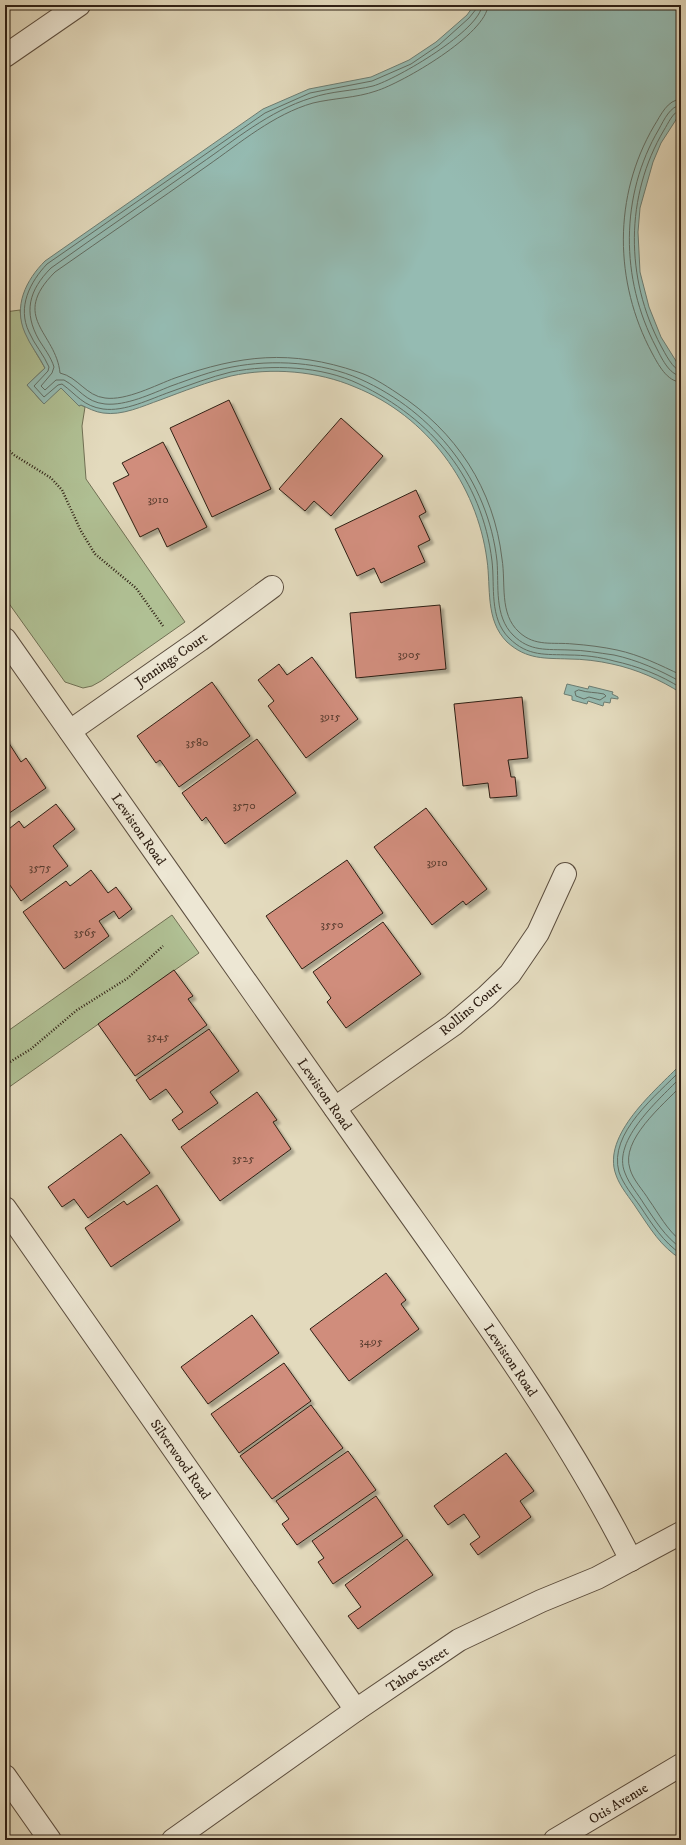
<svg xmlns="http://www.w3.org/2000/svg" width="686" height="1845" font-family="'IM FELL DW Pica',serif">
	<style>
		.green { fill: #b0c094; stroke: #707054 }
		.water { fill: #95bbb2; stroke: #6c7d73 }
		.lines { fill: none; stroke-linecap: round; stroke-linejoin: round }
		.shore { stroke: #626e64; stroke-width: 1 }
		.building { fill: #d08d7b; stroke: #2f2015; filter: url(#shadow) }
		.minor-casing { stroke: #5c4e3f; stroke-width: 24 }
		.tertiary-casing { stroke: #5c4e3f; stroke-width: 24 }
		.path { stroke: #2f2015; stroke-width: 2.5; stroke-dasharray: 1 2; stroke-linecap: butt }
		.minor { stroke: #ede7d4; stroke-width: 22 }
		.tertiary { stroke: #ede7d4; stroke-width: 22 }
		.labels { text-anchor: middle; stroke-width: 3; stroke-linejoin: round; paint-order: stroke }
		.number-label { font-size: 12px; fill: #573b2e }
		.street-label { font-size: 14px; fill: #2f2015; stroke: #ede7d4 }
	</style>
	<defs>
		<filter id="shadow"><feDropShadow dx="3.5" dy="3.5" stdDeviation="1" flood-color="#0004"/></filter>
	</defs>
	<rect width="100%" height="100%" fill="#e3dabd"/>
	<filter id="stains"><feTurbulence type="fractalNoise" baseFrequency=".005" numOctaves="4"/><feColorMatrix values="0 0 0 0 .2 0 0 0 0 .09 0 0 0 0 .02 0 0 0 .5 -.17"/></filter>
	<radialGradient id="worn" r=".72"><stop offset=".6" stop-color="#630" stop-opacity="0"/><stop offset="1" stop-color="#630" stop-opacity=".3"/></radialGradient>
	<g class="green">
		<path d="M20,310C22,332 34,349 45,368L27,385L43,403L61,388L79,406L81,405L85,407L82,426L86,479L185,622L101,681L92,686L83,688L65,682L5,598V312Z"/>
		<polygon points="172,915 199,953 5,1090 5,1033"/>
	</g>
	<g class="water">
		<path d="M474,5H681V112L661,143L653,162L640,208L638,232L640,272L649,307L661,337L681,369V693C661,680 636,669 612,664C599,661 583,659 569,659C545,658 527,660 507,642C485,620 491,588 487,560C477,484 427,416 355,387C318,371 271,367 231,376C207,382 184,391 160,400C143,406 122,416 103,413C95,412 88,408 81,405L79,406L61,388L44,404L27,385L45,368C39,356 30,345 25,333C13,306 26,280 45,261L263,109L309,89L371,77L409,60L436,42L467,15Z"/>
		<polygon points="567,684 588,689 589,686 613,692 612,694 618,697 618,699 611,698 610,703 604,702 603,706 588,701 587,704 572,700 572,696 564,694"/>
		<path d="M681,1064V1259C661,1247 650,1228 637,1209C630,1198 620,1187 616,1175C601,1135 656,1090 681,1064Z"/>
	</g>
	<g class="lines">
		<g class="shore">
			<path d="M477,5V8L469,18L439,45L411,64L372,81L310,93L265,113L47,264C30,282 17,307 29,332C34,344 44,355 49,367L48,371L34,386L44,397L58,385L62,384C77,395 83,406 103,409C125,412 150,399 170,392C190,385 210,377 231,372C271,364 322,366 359,384C432,419 482,479 492,561C495,587 489,618 509,638C528,657 546,654 569,655C584,655 600,657 614,661C637,666 661,675 681,688"/>
			<path d="M482,5C481,30 397,79 373,86C353,91 331,91 311,98C269,111 235,140 200,164C150,199 100,233 51,268C29,290 23,312 39,340C44,348 51,357 54,367L52,373L41,386L45,390L56,380H64C79,388 85,402 105,404C126,406 151,394 171,386C191,379 211,371 232,367C273,359 322,362 360,379C434,412 488,480 497,561C499,586 494,616 513,635C530,652 547,649 569,650C584,650 599,653 614,655C637,660 660,670 681,682"/>
			<path d="M488,5C487,34 402,83 376,91C356,98 334,98 313,103C274,114 240,143 207,166C156,202 105,237 55,272C9,318 56,332 60,373C78,377 86,396 105,398C126,401 156,385 175,378C241,355 290,349 358,372C371,376 385,385 397,393C456,431 494,489 502,559C506,583 499,614 519,632C535,647 553,642 573,644C587,645 603,647 617,650C640,655 660,665 681,675"/>
			<path d="M681,99C667,100 661,115 654,126C613,196 614,282 652,353C658,364 667,382 681,382"/>
			<path d="M681,105C670,106 664,120 659,129C620,195 620,279 656,347C661,357 669,375 681,376"/>
			<path d="M681,110C673,111 668,124 664,130C625,196 625,278 661,346C665,353 673,370 681,371"/>
			<path d="M579,690C588,693 595,692 604,694L606,696L600,700L589,697L584,699L576,696L575,692Z"/>
			<path d="M681,1070C657,1095 608,1133 619,1172C623,1184 633,1196 640,1206C652,1224 663,1242 681,1254"/>
			<path d="M681,1077C661,1098 611,1140 625,1173C629,1184 638,1194 644,1204C655,1220 665,1237 681,1248"/>
			<path d="M681,1086C663,1105 620,1140 630,1169C633,1180 643,1190 649,1200C659,1214 667,1230 681,1241"/>
		</g>
	</g>
	<g class="building">
		<polygon points="229,400 271,489 212,517 170,428"/>
		<polygon points="341,418 383,456 331,516 314,501 305,511 279,489"/>
		<polygon points="163,442 207,527 167,547 158,528 140,537 113,483 129,475 122,463"/>
		<polygon points="416,490 426,512 419,516 430,540 418,546 425,562 381,583 374,568 357,576 335,529"/>
		<polygon points="440,605 446,669 356,678 350,613"/>
		<polygon points="312,657 358,719 306,758 268,706 274,701 258,680 279,664 287,675"/>
		<polygon points="212,682 250,736 179,787 160,760 156,763 137,736"/>
		<polygon points="522,697 528,758 508,760 511,777 515,777 517,796 490,798 488,783 463,786 454,704"/>
		<polygon points="5,737 21,762 26,758 46,788 5,816"/>
		<polygon points="257,739 296,793 225,844 206,817 202,821 182,793"/>
		<polygon points="56,804 75,829 53,846 68,866 21,901 5,878 5,832 19,821 24,828"/>
		<polygon points="426,808 487,889 466,905 463,901 432,925 374,847"/>
		<polygon points="347,860 383,913 302,969 266,916"/>
		<polygon points="91,870 108,893 116,887 132,909 119,919 114,911 99,921 109,936 64,969 23,912 66,881 70,886"/>
		<polygon points="383,922 421,974 346,1028 327,1002 331,998 313,972"/>
		<polygon points="174,970 193,996 188,999 207,1025 135,1076 98,1024"/>
		<polygon points="209,1029 239,1071 210,1092 218,1103 179,1130 172,1120 183,1112 166,1089 150,1100 136,1080"/>
		<polygon points="257,1092 277,1120 273,1122 291,1149 220,1201 181,1147"/>
		<polygon points="121,1134 150,1173 88,1218 74,1199 62,1207 48,1187"/>
		<polygon points="157,1185 180,1220 111,1267 85,1228 124,1201 127,1205"/>
		<polygon points="386,1273 406,1300 401,1304 419,1329 349,1381 310,1329"/>
		<polygon points="252,1315 279,1353 208,1404 181,1367"/>
		<polygon points="284,1363 311,1401 239,1453 211,1414"/>
		<polygon points="311,1405 343,1448 272,1499 240,1456"/>
		<polygon points="348,1451 376,1490 297,1545 282,1524 289,1519 276,1501"/>
		<polygon points="506,1453 534,1491 520,1501 531,1517 478,1555 470,1544 480,1537 464,1514 448,1525 434,1506"/>
		<polygon points="376,1496 403,1536 333,1584 318,1562 324,1558 312,1541"/>
		<polygon points="407,1539 433,1575 358,1629 348,1616 361,1607 345,1585"/>
	</g>
	<g class="lines">
		<g class="minor-casing">
			<g id="minor">
				<polyline points="5,56 79,5"/>
				<path d="M5,639C127,813 250,987 372,1161C463,1290 559,1418 631,1560"/>
				<polyline points="70,731 200,640 272,587"/>
				<polyline points="335,1108 453,1025 486,997 510,974 538,933 565,874"/>
				<polyline points="5,1208 356,1710"/>
				<polyline points="5,1776 50,1840"/>
				<polyline points="173,1840 356,1710 459,1640 541,1601 597,1578 681,1533"/>
			</g>
		</g>
		<g class="tertiary-casing">
			<polyline id="tertiary" points="555,1840 681,1765"/>
		</g>
		<g class="path">
			<polyline points="5,447 14,455 51,478 62,490 81,531 95,554 136,588 163,626"/>
			<polyline points="5,1065 31,1049 77,1010 128,978 163,946"/>
		</g>
		<use href="#minor" class="minor"/>
		<use href="#tertiary" class="tertiary"/>
	</g>
	<g class="labels">
		<g class="number-label">
			<text x="158" y="503">3910</text>
			<text x="409" y="658">3905</text>
			<text x="330" y="720">3915</text>
			<text x="197" y="746">3580</text>
			<text x="244" y="809">3570</text>
			<text x="437" y="866">3910</text>
			<text x="40" y="871">3575</text>
			<text x="332" y="928">3550</text>
			<text x="85" y="936">3565</text>
			<text x="158" y="1040">3545</text>
			<text x="243" y="1162">3525</text>
			<text x="371" y="1345">3495</text>
		</g>
		<g class="street-label">
			<text transform="translate(171 659) rotate(-35)" y="5">Jennings Court</text>
			<text transform="translate(139 829) rotate(55)" y="5">Lewiston Road</text>
			<text transform="translate(470 1008) rotate(-40)" y="5">Rollins Court</text>
			<text transform="translate(325 1094) rotate(55)" y="5">Lewiston Road</text>
			<text transform="translate(511 1360) rotate(56)" y="5">Lewiston Road</text>
			<text transform="translate(181 1459) rotate(55)" y="5">Silverwood Road</text>
			<text transform="translate(417 1669) rotate(-34)" y="5">Tahoe Street</text>
			<text transform="translate(618 1803) rotate(-31)" y="5">Otis Avenue</text>
		</g>
	</g>
	<rect width="686" height="1845" fill="none" stroke="#e3dabd" stroke-width="20"/>
	<rect x="6" y="6" width="674" height="1833" fill="none" stroke="#2f2015" stroke-width="2"/>
	<rect x="10" y="10" width="666" height="1825" fill="none" stroke="#2f2015"/>
	<rect width="100%" height="100%" filter="url(#stains)"/>
	<rect width="100%" height="100%" fill="url(#worn)"/>
</svg>
